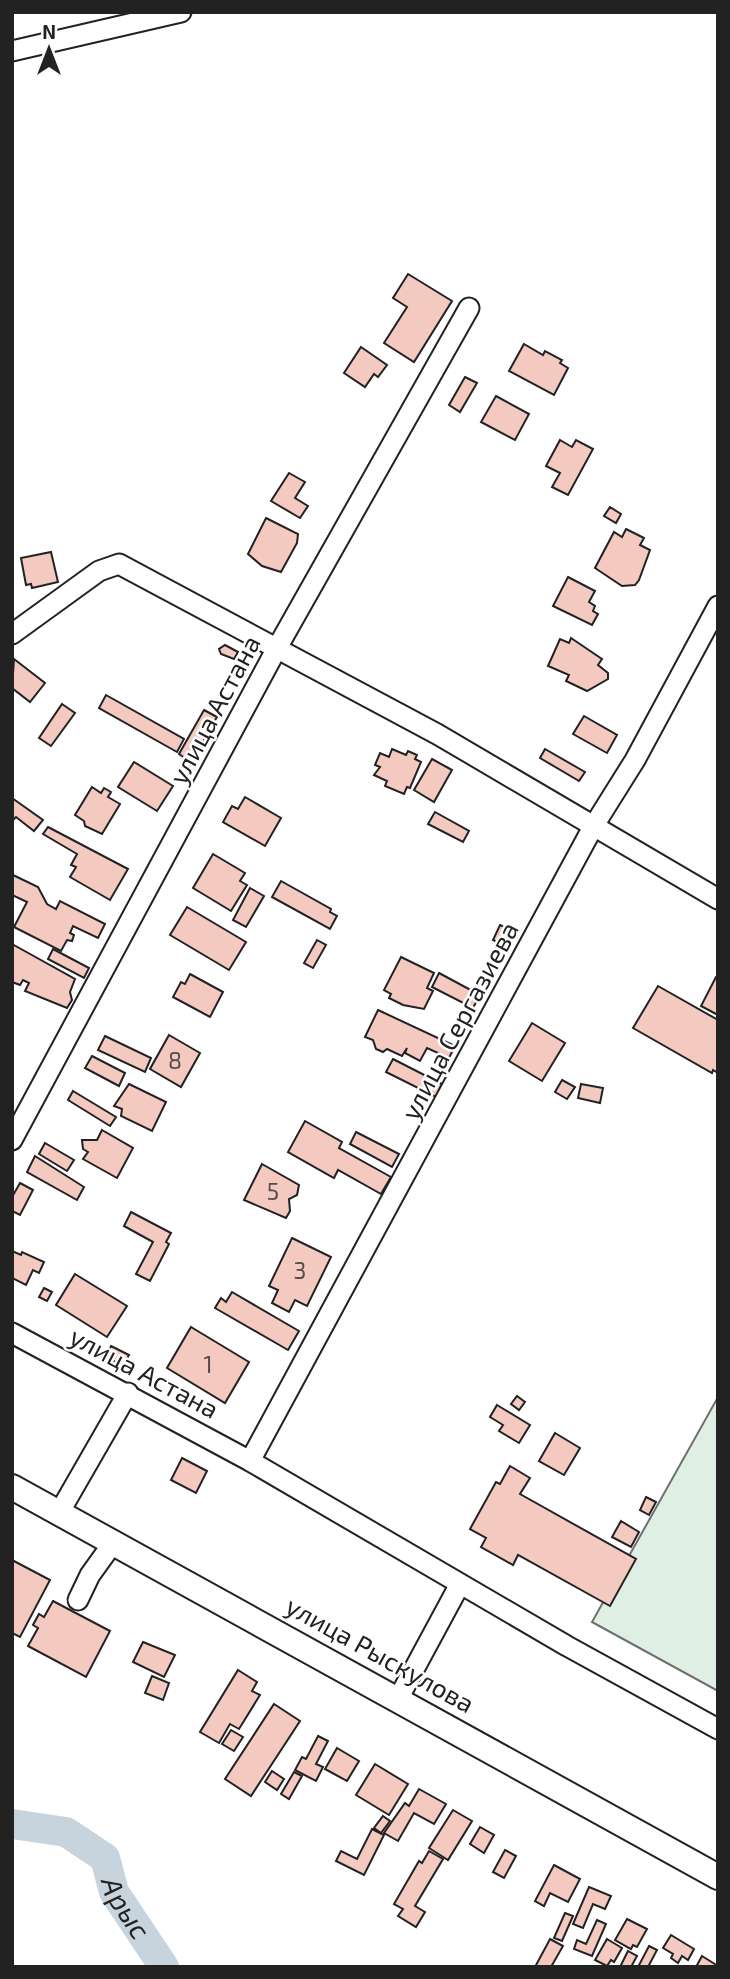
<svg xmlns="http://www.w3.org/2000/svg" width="730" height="1979" font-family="'Exo 2',sans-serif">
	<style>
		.green { fill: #e0efe3; stroke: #6f6f6f; stroke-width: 2 }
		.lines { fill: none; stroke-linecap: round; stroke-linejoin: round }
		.river { stroke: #c7d3dd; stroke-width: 30 }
		.building { fill: #f3c9c0; stroke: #222; stroke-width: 2 }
		.minor-casing { stroke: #222; stroke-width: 23 }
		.major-casing { stroke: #222; stroke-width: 28 }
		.minor { stroke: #fff; stroke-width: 19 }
		.major { stroke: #fff; stroke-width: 24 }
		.labels { text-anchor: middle; stroke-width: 5; stroke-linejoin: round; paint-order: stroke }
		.number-label { font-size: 23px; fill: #564c4a }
		.street-label { font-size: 26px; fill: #222; stroke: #fff }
		.water-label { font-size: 28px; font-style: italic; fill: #222; stroke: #fff }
	</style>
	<rect width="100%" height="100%" fill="#fff"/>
	<polygon class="green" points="718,1397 718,1691 592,1622"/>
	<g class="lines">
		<path class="river" id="s1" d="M12,1824L66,1832L105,1858L114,1892L164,1967"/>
	</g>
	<g class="building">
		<polygon points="408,274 452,301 414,362 384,343 407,307 393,298"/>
		<polygon points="524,344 543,355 545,351 562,360 560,363 568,368 554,395 509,371"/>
		<polygon points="361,347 387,365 378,377 374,374 365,387 344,373"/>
		<polygon points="465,377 477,383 460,412 449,405"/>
		<polygon points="496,396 529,414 515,440 481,422"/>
		<polygon points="560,440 572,447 576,440 593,449 568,495 552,487 560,473 546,466"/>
		<polygon points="289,473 305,482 295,498 308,506 300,518 271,501"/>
		<polygon points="610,507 621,514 616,523 604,516"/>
		<polygon points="266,518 298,534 297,543 281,572 262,566 248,554"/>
		<polygon points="626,529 644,538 640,545 650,550 639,580 635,585 622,586 595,568 614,532 622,537"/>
		<polygon points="51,552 58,582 32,588 31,584 26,585 21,558"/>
		<polygon points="568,577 595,591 589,602 595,606 593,611 598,614 592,625 553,606"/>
		<polygon points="571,638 602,659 598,665 608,673 608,679 587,691 566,681 569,675 548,666 560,639 569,643"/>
		<polygon points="225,645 238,652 234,659 221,654 219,649"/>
		<polygon points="14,659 45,683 30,702 12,688"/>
		<polygon points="106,695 184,739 177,752 99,708"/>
		<polygon points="62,704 75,713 51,746 39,738"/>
		<polygon points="204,710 217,717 191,762 179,754"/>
		<polygon points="584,716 617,735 607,753 573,734"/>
		<polygon points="392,749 406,755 408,751 417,755 415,759 421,762 410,788 407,787 404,794 385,786 387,781 374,775 380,767 375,765 380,753 389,757"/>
		<polygon points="545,749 585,772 579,781 540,758"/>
		<polygon points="432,759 452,770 434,802 414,790"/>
		<polygon points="134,762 173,786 157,811 118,787"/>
		<polygon points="92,787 101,793 104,788 111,792 108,797 120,804 102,834 85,826 84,821 75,815"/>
		<polygon points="245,797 281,818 265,846 223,822 232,806 238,809"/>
		<polygon points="12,798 43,820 34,831 16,817 12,821"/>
		<polygon points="435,812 469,831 463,842 428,824"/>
		<polygon points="48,827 128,869 110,900 70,877 76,867 71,865 77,854 43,834"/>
		<polygon points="213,854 245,873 240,881 247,885 231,911 193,888"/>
		<polygon points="13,875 38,887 47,904 56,909 60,901 105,924 98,938 73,926 70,933 74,935 72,941 67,940 61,951 14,927 27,902 12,895"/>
		<polygon points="281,881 331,909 330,912 337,916 330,929 272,897"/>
		<polygon points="250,888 264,896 246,927 233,920"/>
		<polygon points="187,907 246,942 229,970 170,935"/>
		<polygon points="500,925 512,931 505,946 493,940"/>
		<polygon points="317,940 326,945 313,968 304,963"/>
		<polygon points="12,944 75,979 70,992 72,1000 67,1008 25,991 29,983 23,980 20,985 12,982"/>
		<polygon points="53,949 89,968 84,978 48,959"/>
		<polygon points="401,957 434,973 427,988 433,991 424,1009 403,1005 389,998 391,994 384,990"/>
		<polygon points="439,973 480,995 473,1008 432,987"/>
		<polygon points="190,974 223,992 210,1017 173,997 181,982 185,984"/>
		<polygon points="716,977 718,977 718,1015 701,1006"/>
		<polygon points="658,986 718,1020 718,1073 713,1070 712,1073 633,1028"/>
		<polygon points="378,1010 455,1046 449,1058 427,1048 420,1061 405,1053 407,1048 402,1056 387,1049 383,1052 376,1049 373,1040 365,1037"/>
		<polygon points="532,1023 565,1043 542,1081 509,1061"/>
		<polygon points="169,1035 200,1053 181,1087 150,1069"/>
		<polygon points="105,1036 151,1058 145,1072 98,1050"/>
		<polygon points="92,1056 125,1073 119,1086 85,1068"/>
		<polygon points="393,1059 442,1084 436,1097 386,1072"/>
		<polygon points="562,1080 575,1087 567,1099 555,1092"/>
		<polygon points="129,1084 166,1102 152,1131 121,1116 122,1109 114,1106"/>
		<polygon points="581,1084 603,1088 600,1103 578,1098"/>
		<polygon points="73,1091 116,1117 110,1126 68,1100"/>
		<polygon points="305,1121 342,1142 339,1148 391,1177 381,1194 338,1170 334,1178 288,1152"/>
		<polygon points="102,1130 133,1148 117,1178 83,1159 88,1152 83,1149 82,1140 97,1140"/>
		<polygon points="356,1132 399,1154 392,1167 350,1144"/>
		<polygon points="45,1143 74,1160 67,1171 39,1154"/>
		<polygon points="35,1156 84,1187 77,1200 27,1172"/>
		<polygon points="262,1164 299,1185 297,1195 289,1199 290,1211 286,1218 244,1200"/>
		<polygon points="20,1183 33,1190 20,1215 12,1211 12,1197"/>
		<polygon points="131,1212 171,1233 166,1242 169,1244 150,1281 136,1274 153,1242 124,1226"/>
		<polygon points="292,1238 331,1257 307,1306 295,1300 289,1312 272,1303 278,1290 269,1286"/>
		<polygon points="12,1251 21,1255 22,1252 44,1262 39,1273 33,1270 26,1285 12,1278"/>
		<polygon points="75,1274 127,1306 107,1337 56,1305"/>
		<polygon points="44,1288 52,1292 47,1301 39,1297"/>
		<polygon points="232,1292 299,1331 288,1350 215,1308 221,1298 226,1302"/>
		<polygon points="191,1327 249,1362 225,1403 167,1368"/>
		<polygon points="111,1346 129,1355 123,1366 106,1357"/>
		<polygon points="517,1396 525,1402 519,1410 511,1404"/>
		<polygon points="497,1405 530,1425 519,1443 499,1431 503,1425 490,1417"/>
		<polygon points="555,1433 580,1448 564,1475 539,1461"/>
		<polygon points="182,1458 207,1471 196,1493 171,1480"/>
		<polygon points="510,1466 530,1478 520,1494 636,1559 610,1606 518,1555 513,1565 481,1547 486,1538 470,1529 496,1482 500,1484"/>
		<polygon points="646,1497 656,1502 649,1515 640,1510"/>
		<polygon points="621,1521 639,1532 631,1547 612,1537"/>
		<polygon points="12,1560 50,1580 20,1637 12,1633"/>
		<polygon points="53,1601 110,1631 86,1677 28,1646 38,1628 33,1625 39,1614 44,1617"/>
		<polygon points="143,1642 175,1655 164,1677 133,1662"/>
		<polygon points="238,1670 257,1682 252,1691 260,1695 239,1729 230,1724 219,1743 200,1732"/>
		<polygon points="152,1676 169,1683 163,1700 145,1693"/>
		<polygon points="274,1704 300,1721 251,1796 225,1779"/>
		<polygon points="231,1730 243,1737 234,1751 222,1744"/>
		<polygon points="318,1736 328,1741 316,1764 323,1767 316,1781 295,1770 302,1757 306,1759"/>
		<polygon points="337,1748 359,1761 347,1781 325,1769"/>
		<polygon points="375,1764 408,1784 389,1815 356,1795"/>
		<polygon points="272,1771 284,1779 277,1790 265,1782"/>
		<polygon points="294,1772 302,1776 289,1799 281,1794"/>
		<polygon points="419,1789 446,1804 434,1824 414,1813 398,1841 384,1833 405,1803 409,1806"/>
		<polygon points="453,1810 472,1821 448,1860 429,1848"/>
		<polygon points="383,1816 390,1821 381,1833 374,1828"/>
		<polygon points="480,1827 494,1835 484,1853 470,1844"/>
		<polygon points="372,1829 384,1835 364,1875 336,1861 341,1851 357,1859"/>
		<polygon points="505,1850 516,1856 504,1878 493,1872"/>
		<polygon points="429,1851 443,1859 415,1906 425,1912 416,1927 398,1916 403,1909 394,1904 419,1861 422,1863"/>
		<polygon points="554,1865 580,1879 568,1902 550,1893 544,1906 535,1901"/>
		<polygon points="589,1887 611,1896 605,1909 593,1904 583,1928 573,1924"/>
		<polygon points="565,1913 573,1916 562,1941 554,1938"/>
		<polygon points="627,1919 647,1929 637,1947 633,1945 631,1949 615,1940"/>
		<polygon points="597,1920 606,1924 592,1956 574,1949 577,1940 586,1944"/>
		<polygon points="671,1935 694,1949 688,1960 682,1956 678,1963 671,1958 673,1954 663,1948"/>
		<polygon points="550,1939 563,1946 551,1967 535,1967"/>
		<polygon points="607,1939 622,1948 614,1962 611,1960 607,1966 595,1960"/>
		<polygon points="649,1946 657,1950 648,1967 638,1967"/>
		<polygon points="628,1951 637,1956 631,1967 620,1967"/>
		<polygon points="702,1956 718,1966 718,1967 696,1967"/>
	</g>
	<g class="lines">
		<g class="minor-casing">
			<g id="minor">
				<polyline points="12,51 181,12"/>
				<polyline points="12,634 99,571 119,564 437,734 718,899"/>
				<polyline points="12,1140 277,648 469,308"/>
				<polyline points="12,1333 250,1461 567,1646 718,1729"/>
				<polyline points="250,1461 593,827 635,760 718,606"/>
				<polyline points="59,1513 128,1393"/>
				<polyline points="78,1600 90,1575 113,1543"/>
				<polyline points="398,1699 460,1584"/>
			</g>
		</g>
		<g class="major-casing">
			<polyline id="major" points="12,1487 718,1877"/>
		</g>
		<use href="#minor" class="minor"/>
		<use href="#major" class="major"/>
	</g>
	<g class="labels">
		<g class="number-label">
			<text x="175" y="1069">8</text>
			<text x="273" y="1200">5</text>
			<text x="300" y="1279">3</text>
			<text x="208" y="1373">1</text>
		</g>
		<g class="street-label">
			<text transform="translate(215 710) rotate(-62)" y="9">улица Астана</text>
			<text transform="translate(460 1021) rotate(-62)" y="9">улица Сергазиева</text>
			<text transform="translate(144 1373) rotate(28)" y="9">улица Астана</text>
			<text transform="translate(380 1655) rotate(29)" y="9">улица Рыскулова</text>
		</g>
		<g class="water-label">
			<text dy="10" stroke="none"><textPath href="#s1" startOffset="156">Арыс</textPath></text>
		</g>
	</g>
	<rect width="730" height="1979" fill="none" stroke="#222222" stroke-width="28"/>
	<g transform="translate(49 49)" stroke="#ffffff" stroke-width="5" paint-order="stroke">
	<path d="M0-5L12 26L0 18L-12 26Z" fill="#222222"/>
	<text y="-10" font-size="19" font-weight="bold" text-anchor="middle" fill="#222222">N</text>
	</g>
</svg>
